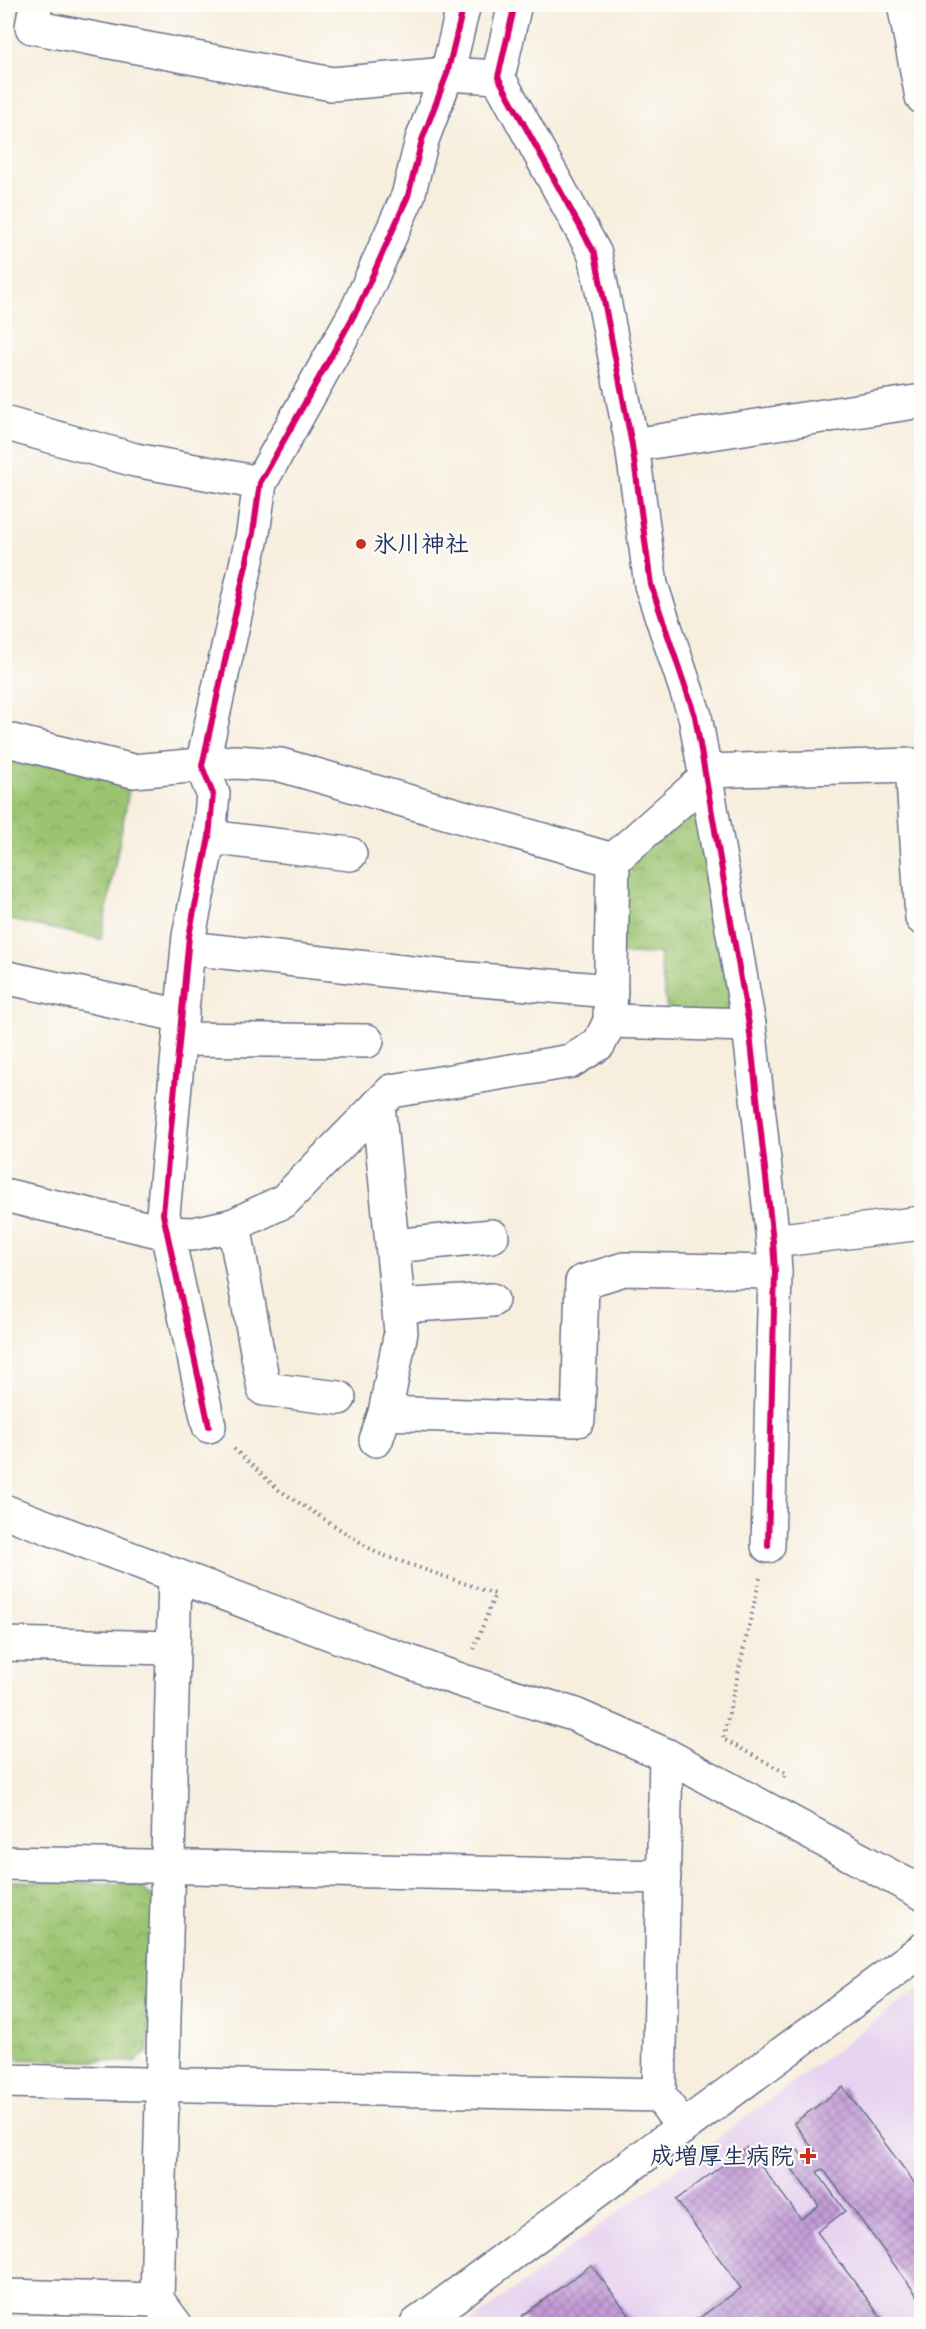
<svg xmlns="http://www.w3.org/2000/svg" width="926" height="2329" font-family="'Indie Flower','Klee One',sans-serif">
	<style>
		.built { fill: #e7d2ef }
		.park { fill: url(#park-crowns); stroke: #5b7a68; stroke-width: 1.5 }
		.building { fill: url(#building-cross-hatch) }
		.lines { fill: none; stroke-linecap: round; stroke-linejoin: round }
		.minor-casing { stroke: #68728b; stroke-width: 36 }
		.path { stroke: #68728b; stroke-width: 4; stroke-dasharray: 1.5 4.5; stroke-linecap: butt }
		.minor { stroke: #fff; stroke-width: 33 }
		.cycleway-casing { stroke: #fdfcf7; stroke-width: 10 }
		.cycleway { stroke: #d6006c; stroke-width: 6 }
		.poi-dot { fill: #c8321e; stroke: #fdfcf7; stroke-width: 2 }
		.labels { text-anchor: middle; stroke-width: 4.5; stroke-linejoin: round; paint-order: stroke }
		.poi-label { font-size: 24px; font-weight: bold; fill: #1b2f5e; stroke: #fdfcf7; text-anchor: start }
	</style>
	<defs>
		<pattern id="park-crowns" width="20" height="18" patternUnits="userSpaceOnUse" patternTransform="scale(1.5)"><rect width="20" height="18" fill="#9bc471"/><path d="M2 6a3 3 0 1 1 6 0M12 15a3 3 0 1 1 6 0" fill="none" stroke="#7ea060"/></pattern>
		<pattern id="building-cross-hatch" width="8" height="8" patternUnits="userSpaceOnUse" patternTransform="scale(1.5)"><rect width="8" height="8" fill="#c49cd7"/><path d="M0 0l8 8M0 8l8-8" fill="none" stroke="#9e80b2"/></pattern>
	</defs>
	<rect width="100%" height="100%" fill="#fdfcf7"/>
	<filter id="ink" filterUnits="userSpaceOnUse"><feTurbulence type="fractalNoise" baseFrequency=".0167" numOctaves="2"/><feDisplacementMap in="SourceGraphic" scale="12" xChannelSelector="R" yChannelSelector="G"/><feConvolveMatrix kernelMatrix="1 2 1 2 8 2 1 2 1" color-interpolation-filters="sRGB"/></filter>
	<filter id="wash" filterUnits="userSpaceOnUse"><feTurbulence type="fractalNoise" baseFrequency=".008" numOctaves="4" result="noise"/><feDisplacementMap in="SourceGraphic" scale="24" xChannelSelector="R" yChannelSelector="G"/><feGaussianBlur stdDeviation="1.35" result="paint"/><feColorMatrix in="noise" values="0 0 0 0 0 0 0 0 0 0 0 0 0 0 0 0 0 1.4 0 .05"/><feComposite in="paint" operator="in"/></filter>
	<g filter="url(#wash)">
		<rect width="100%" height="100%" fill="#f7eede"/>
		<polygon class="built" points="921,1987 921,2324 468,2324"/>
		<g class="park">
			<polygon points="5,746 132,774 101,939 5,919"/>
			<polygon points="702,795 742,1019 668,1017 659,953 620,955 619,866"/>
			<polygon points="5,1881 138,1884 155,1900 148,2052 134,2062 5,2059"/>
		</g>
		<g id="blocks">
			<g class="building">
				<polygon points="843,2087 922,2193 922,2302 823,2169 817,2172 845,2211 817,2232 886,2324 691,2324 741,2288 676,2200 747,2147 801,2219 819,2206 785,2159 798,2150 807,2163 818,2155 794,2123"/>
				<polygon points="591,2265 636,2324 528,2324 522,2316"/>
			</g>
		</g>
	</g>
	<g filter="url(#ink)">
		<use href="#blocks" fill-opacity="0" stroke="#68728b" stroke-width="1.5"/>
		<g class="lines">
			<g class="minor-casing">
				<g id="minor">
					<polyline points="36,4 32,27 332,84 447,74 498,77"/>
					<polyline points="515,4 498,77 595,254 632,445 651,585 695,716 749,1025 773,1241 775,1272 768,1546"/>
					<polyline points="904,4 922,97"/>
					<polyline points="4,423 135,460 260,483"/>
					<polyline points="632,445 922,401"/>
					<polyline points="4,739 133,771 235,762 281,765 613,860 706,778"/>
					<polyline points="705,771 912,765 922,918"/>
					<polyline points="209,837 350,854"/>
					<polyline points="188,948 457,978 611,991"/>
					<polyline points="4,977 182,1016"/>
					<polyline points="610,1021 749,1025"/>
					<polyline points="180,1039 367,1041"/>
					<polyline points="4,1195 167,1233 193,1234 234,1225 284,1201 392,1091 571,1061 599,1044 610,1021 613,860"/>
					<polyline points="234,1225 264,1389 339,1398"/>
					<polyline points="773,1241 922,1223"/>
					<polyline points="393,1246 492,1236"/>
					<polyline points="399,1306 492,1300"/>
					<polyline points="385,1413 578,1420 582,1282 624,1269 775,1272"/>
					<polyline points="209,1426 163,1214 189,936 209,837 213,794 202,766 253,533 260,483 358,308 408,196 422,140 447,74 464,4"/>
					<polyline points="376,1440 385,1413 401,1332 378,1105"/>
					<polyline points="4,1511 345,1639 463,1681 573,1714 666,1755 922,1893"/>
					<polyline points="175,1575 157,2300 175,2324"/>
					<polyline points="4,1644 172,1648"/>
					<polyline points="666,1755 659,2095 671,2111"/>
					<polyline points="4,1863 664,1877"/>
					<polyline points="4,2081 659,2095"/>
					<polyline points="4,2296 157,2300"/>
					<polyline points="417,2324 922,1950"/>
				</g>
			</g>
			<g class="path">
				<polyline points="234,1449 279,1490 377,1553 495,1594 474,1649"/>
				<polyline points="760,1578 723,1739 786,1773 783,1780"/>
			</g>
			<use href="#minor" class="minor"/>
			<g class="cycleway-casing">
				<g id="cycleway">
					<polyline points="515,4 498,77 595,254 632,445 651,585 695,716 749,1025 773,1241 775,1272 768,1546"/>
					<polyline points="209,1426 163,1214 189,936 209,837 213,794 202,766 253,533 260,483 358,308 408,196 422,140 447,74 464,4"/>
				</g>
			</g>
			<use href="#cycleway" class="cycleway"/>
		</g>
	</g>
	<g class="poi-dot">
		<circle cx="361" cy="544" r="6"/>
		<path d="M805 2147h6v6h6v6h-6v6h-6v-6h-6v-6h6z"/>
	</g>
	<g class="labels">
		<g class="poi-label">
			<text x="373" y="552">氷川神社</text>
			<text x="794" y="2164" text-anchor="end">成増厚生病院</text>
		</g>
	</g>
	<rect width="926" height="2329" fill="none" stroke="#fdfcf7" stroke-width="24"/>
</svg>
